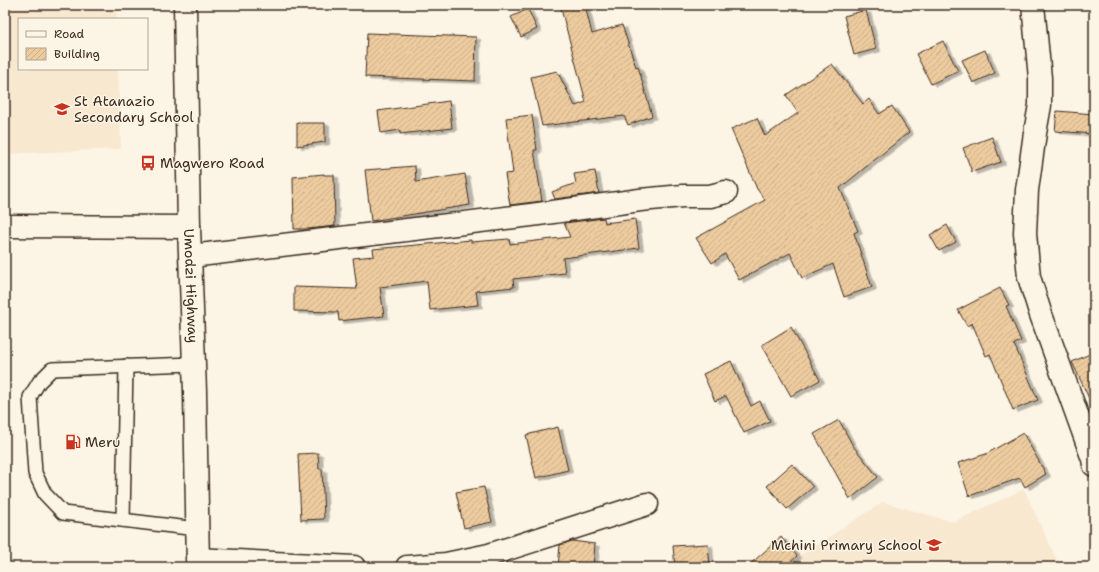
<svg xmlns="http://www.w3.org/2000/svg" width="1099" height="572" font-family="'Shantell Sans',sans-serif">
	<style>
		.built { fill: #f8e8d0 }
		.building { fill: url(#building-hatch); stroke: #3b2a1e; filter: url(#shadow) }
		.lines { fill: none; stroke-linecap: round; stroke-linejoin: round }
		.service-casing { stroke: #3b2a1e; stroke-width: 16 }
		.minor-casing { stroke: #3b2a1e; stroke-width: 25 }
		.tertiary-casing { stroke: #3b2a1e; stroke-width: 25 }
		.trunk-casing { stroke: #3b2a1e; stroke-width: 25 }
		.service { stroke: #fcf5e5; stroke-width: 13 }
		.minor { stroke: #fcf5e5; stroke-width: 22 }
		.tertiary { stroke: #fcf5e5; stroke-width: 22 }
		.trunk { stroke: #fcf5e5; stroke-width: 22 }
		.labels { text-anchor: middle; stroke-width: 3; stroke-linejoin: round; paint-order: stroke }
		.poi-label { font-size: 14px; fill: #3b2a1e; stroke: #fcf5e5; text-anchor: start }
		.street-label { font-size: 14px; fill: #3b2a1e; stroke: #fcf5e5 }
	</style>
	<defs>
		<pattern id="building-hatch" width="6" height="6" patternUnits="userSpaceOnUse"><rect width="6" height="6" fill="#edcb9f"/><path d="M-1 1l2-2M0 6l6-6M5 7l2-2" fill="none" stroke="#ccae88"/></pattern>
		<filter id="shadow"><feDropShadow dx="4.5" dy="2.5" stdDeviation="0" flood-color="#0004"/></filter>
	</defs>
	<rect width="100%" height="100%" fill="#fcf5e5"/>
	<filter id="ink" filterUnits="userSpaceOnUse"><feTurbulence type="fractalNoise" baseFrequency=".025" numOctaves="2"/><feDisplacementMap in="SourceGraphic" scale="8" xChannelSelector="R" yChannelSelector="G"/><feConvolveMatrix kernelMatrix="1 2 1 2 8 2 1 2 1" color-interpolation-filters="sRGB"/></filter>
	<g filter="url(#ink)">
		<g class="built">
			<polygon points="5,5 116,5 117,19 19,19 19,69 118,69 121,149 5,154"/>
			<polygon points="1024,489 1060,567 782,567 883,502 953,522"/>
		</g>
		<g class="building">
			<polygon points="560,5 585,5 592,34 622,25 636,67 638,66 652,116 628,125 624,116 542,126 531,77 557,71 575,106 586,102"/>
			<polygon points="528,9 537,29 521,37 511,17"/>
			<polygon points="866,10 876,49 854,55 844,16"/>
			<polygon points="367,33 476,37 475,81 365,77"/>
			<polygon points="943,41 958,71 931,84 916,54"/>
			<polygon points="985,50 995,73 973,83 962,60"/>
			<polygon points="832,64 863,104 869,99 879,114 892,106 909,132 840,188 858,231 854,233 872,287 844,297 833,264 802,278 790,253 739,280 725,254 712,263 696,238 765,200 757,189 731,129 757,118 765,136 798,113 786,95"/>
			<polygon points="449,101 452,128 400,134 400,130 381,133 378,111"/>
			<polygon points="1057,111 1094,114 1094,134 1055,131"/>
			<polygon points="532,115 537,150 534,150 542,201 510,205 505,174 513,173 506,118"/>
			<polygon points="297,123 325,123 325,142 297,146"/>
			<polygon points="992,137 1001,162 972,172 963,148"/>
			<polygon points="415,166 416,182 465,174 470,205 371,221 365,170"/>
			<polygon points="595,171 599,193 555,199 552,192 576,183 574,174"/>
			<polygon points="324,174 324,175 334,175 335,226 308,229 294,229 293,177"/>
			<polygon points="604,218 605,223 635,219 639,248 563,258 565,273 513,279 514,287 476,291 478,305 430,310 427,281 380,287 384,316 339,321 338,312 294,311 294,287 357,289 353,258 374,256 373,249 471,240 471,242 509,239 510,244 570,237 564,223"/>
			<polygon points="947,225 956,242 939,251 930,235"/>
			<polygon points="1000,288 1009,305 1006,306 1021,341 1014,344 1038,400 1013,410 990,354 986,356 972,323 967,326 958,310"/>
			<polygon points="791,327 820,380 791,396 762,345"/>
			<polygon points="1094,352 1094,409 1072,362"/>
			<polygon points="731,361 751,406 760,401 770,421 744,433 726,396 715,401 703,374"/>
			<polygon points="839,420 853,446 878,477 850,499 814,434"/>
			<polygon points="558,427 568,470 536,478 526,435"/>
			<polygon points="1023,433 1046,474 1025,487 1020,478 969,496 958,463 986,454"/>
			<polygon points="318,453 319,469 322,469 324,519 301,520 298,454"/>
			<polygon points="792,464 813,487 787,509 767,486"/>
			<polygon points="484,487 492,522 464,528 456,492"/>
			<polygon points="781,537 797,556 785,567 747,567"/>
			<polygon points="572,541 595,544 593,567 558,567 560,545"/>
			<polygon points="708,544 710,567 675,567 673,546"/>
		</g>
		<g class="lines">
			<g class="service-casing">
				<g id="service">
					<polyline points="194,364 52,369 39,382 30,397 35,473 45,494 63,513 197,529"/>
					<polyline points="123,520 126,366"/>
				</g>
			</g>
			<g class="minor-casing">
				<g id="minor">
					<polyline points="1033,5 1040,78 1040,105 1035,133 1027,190 1025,233 1029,277 1040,312 1093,459 1094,465"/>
					<polyline points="191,256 531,215 640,200 683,196 710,196 726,192"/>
					<polyline points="197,559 354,567"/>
					<polyline points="407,567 446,564 489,555 647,504"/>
				</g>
			</g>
			<g class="tertiary-casing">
				<polyline id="tertiary" points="5,226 189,227"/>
			</g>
			<g class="trunk-casing">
				<g id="trunk">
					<path id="s1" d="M185,5L189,227L195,392L198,567"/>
				</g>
			</g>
			<use href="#service" class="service"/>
			<use href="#minor" class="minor"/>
			<use href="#tertiary" class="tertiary"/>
			<use href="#trunk" class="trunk"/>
		</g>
	</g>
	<defs>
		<g id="school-bare" transform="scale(1.2)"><path d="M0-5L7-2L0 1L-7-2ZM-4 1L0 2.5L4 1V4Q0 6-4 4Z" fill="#c8321e" stroke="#fcf5e5" stroke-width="2.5" paint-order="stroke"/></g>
		<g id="bus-bare" transform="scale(1.2)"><path d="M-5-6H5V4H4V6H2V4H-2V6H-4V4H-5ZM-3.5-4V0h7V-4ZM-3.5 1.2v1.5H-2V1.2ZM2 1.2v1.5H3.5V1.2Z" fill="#c8321e" stroke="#fcf5e5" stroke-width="2.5" paint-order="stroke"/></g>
		<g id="fuel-bare" transform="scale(1.2)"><path d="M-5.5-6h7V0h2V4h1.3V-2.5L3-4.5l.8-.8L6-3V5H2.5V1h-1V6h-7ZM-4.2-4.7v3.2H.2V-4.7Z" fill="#c8321e" stroke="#fcf5e5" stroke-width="2.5" paint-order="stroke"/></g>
	</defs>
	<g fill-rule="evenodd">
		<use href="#school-bare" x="62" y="109"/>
		<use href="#bus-bare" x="148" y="163"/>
		<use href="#fuel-bare" x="73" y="442"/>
		<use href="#school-bare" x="934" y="545"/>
	</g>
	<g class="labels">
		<g class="poi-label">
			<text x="74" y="106">St Atanazio<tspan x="74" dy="16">Secondary School</tspan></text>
			<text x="160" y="168">Magwero Road</text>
			<text x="85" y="447">Meru</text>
			<text x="922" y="550" text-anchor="end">Mchini Primary School</text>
		</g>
		<g class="street-label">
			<text dy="5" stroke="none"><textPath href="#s1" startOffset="281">Umodzi Highway</textPath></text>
		</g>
	</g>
	<rect width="1099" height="572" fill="none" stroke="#fcf5e5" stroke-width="20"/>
	<rect x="10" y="10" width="1079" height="552" fill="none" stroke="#3b2a1e" stroke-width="1.5" filter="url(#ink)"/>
	<rect x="18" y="18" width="130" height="52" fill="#fcf5e5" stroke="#afa495"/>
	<rect x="26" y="31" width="20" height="6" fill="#fcf5e5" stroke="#afa495"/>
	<text x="54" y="38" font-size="12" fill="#3b2a1e">Road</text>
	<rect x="26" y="48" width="20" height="12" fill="url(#building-hatch)" stroke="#afa495"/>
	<text x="54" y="58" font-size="12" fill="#3b2a1e">Building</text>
</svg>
